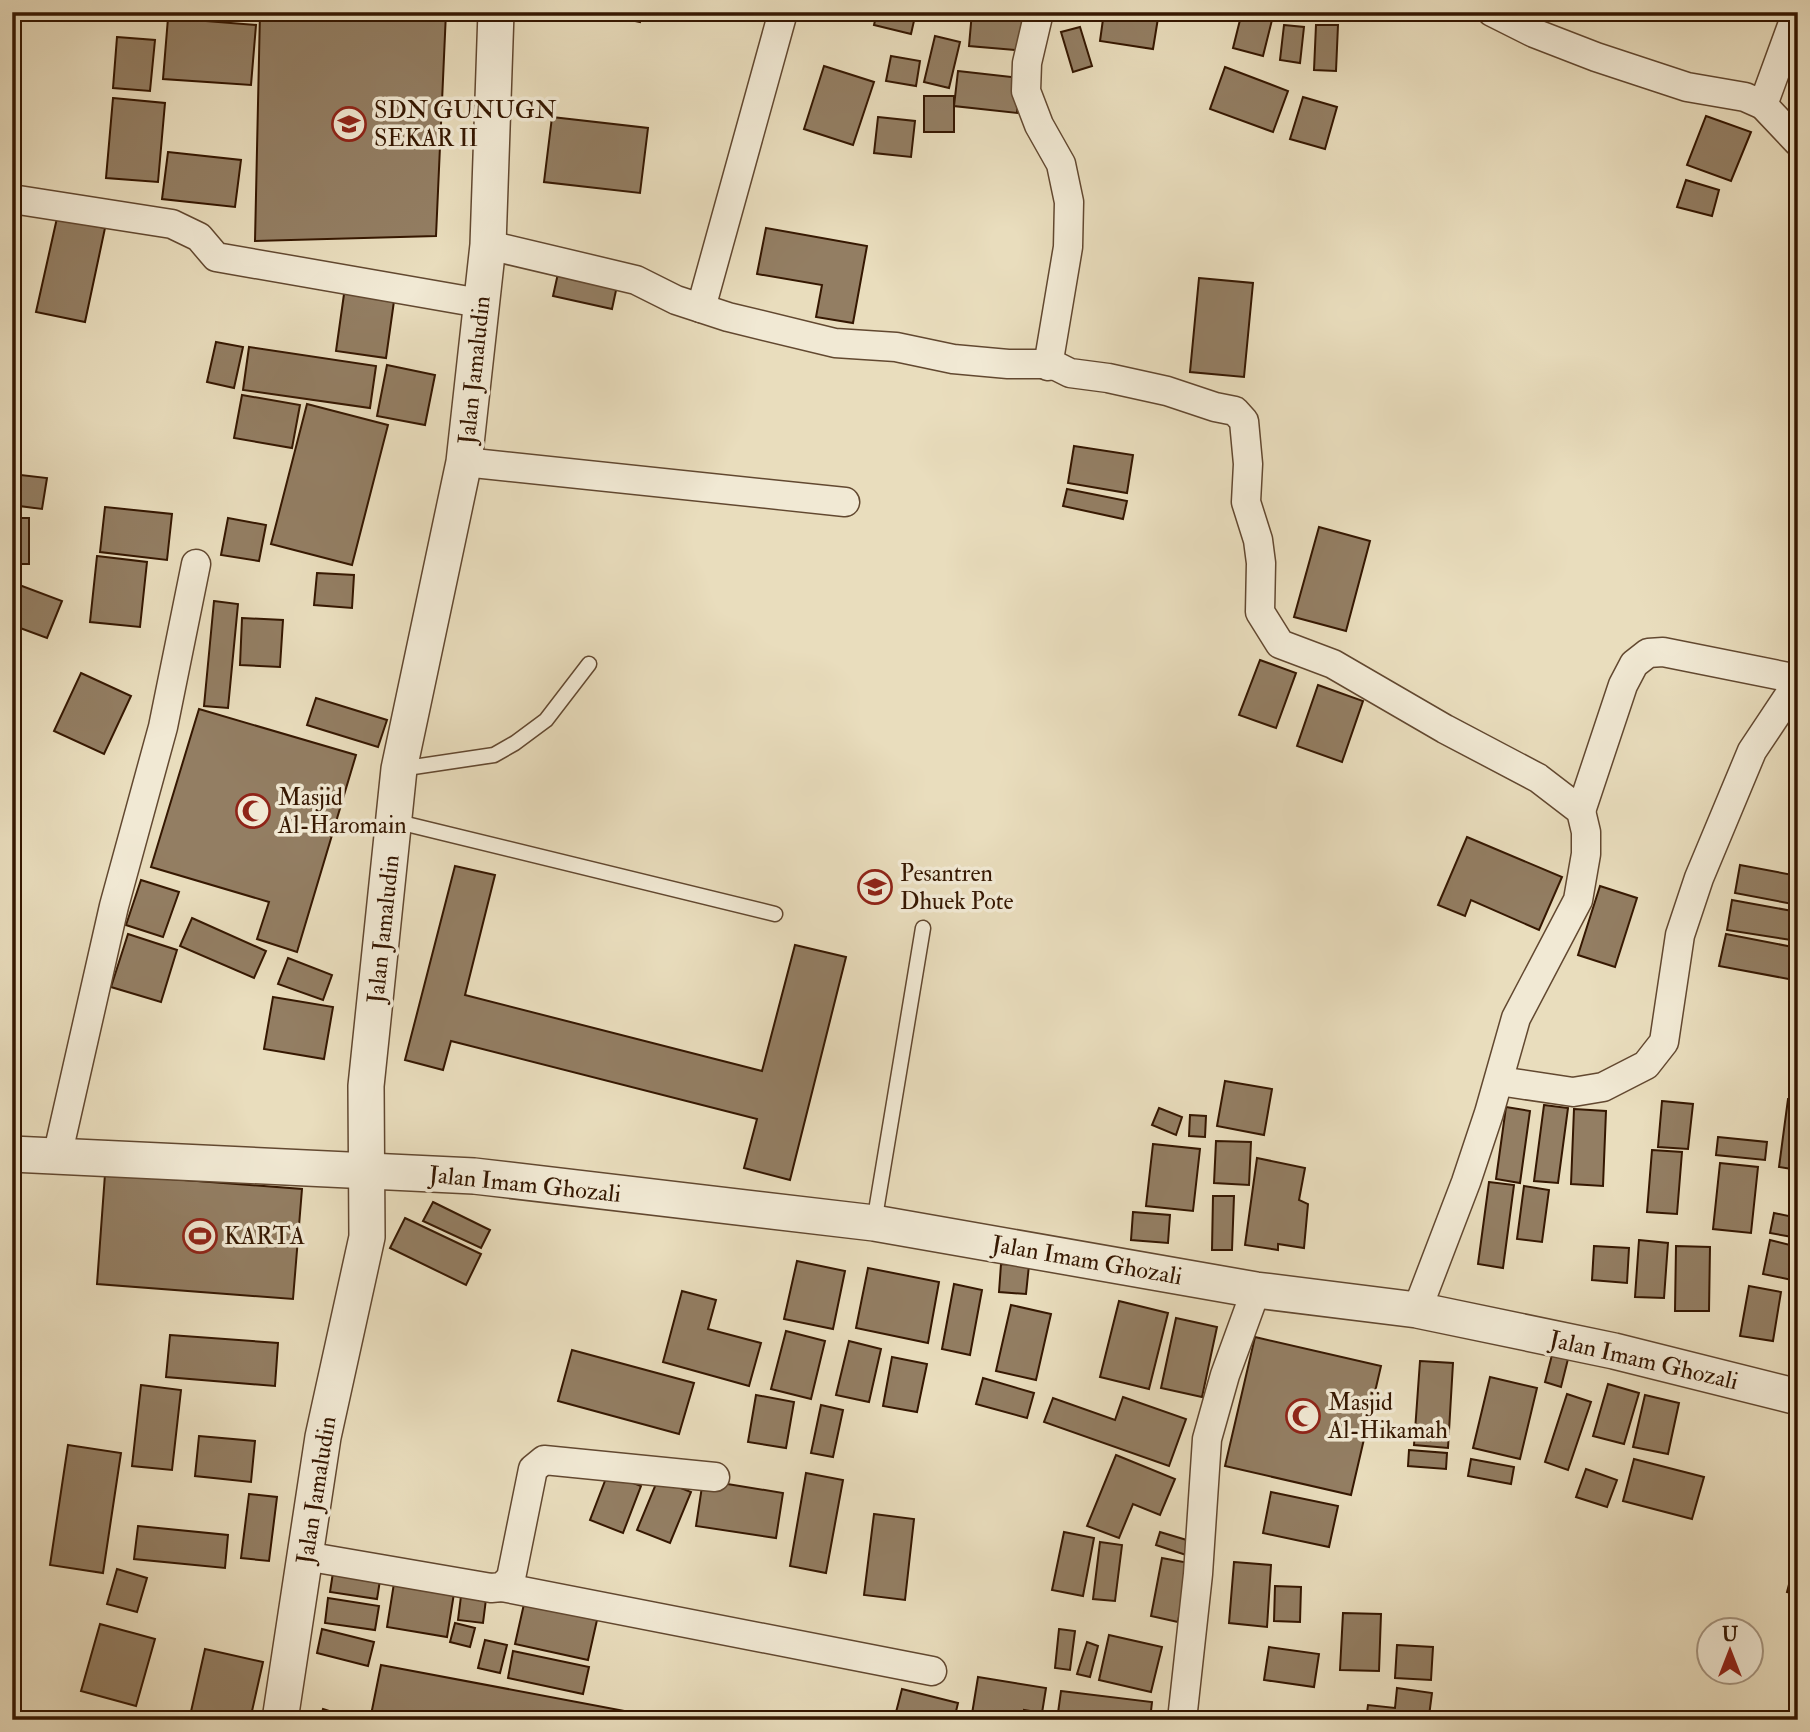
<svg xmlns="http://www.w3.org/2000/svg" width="1810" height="1732" font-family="'IM FELL Double Pica',serif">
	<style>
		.building { fill: #937e63; stroke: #351701; stroke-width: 2 }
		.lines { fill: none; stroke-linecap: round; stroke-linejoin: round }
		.service-casing { stroke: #624830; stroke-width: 17 }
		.minor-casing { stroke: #624830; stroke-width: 31 }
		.tertiary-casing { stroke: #624830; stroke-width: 38 }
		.service { stroke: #f1e9d4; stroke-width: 14 }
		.minor { stroke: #f1e9d4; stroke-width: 28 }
		.tertiary { stroke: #f1e9d4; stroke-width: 35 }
		.labels { text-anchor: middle; stroke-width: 7; stroke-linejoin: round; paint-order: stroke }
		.poi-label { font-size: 24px; fill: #351701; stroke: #f1e9d4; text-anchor: start }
		.street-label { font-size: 24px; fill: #351701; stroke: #f1e9d4 }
	</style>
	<rect width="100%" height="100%" fill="#e9ddbd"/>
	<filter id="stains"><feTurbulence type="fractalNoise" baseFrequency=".00286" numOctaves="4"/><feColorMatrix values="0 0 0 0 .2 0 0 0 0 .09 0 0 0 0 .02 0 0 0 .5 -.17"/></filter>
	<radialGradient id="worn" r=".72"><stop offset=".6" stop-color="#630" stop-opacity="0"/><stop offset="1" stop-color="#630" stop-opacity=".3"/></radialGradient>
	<g class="building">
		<polygon points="260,12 446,12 436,236 255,241"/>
		<polygon points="594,12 643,12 640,22"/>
		<polygon points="877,12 916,12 911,34 874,25"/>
		<polygon points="972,12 1030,12 1026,51 969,46"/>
		<polygon points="1104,12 1159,12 1153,49 1100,41"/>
		<polygon points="1242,12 1259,12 1273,16 1263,56 1233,48"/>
		<polygon points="168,18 256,25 251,85 163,79"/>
		<polygon points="1284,25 1304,27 1300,63 1280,60"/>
		<polygon points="1316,25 1338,25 1336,71 1314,70"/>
		<polygon points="1080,27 1092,66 1073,72 1061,32"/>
		<polygon points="935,36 960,42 949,88 924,82"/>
		<polygon points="117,37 155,40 150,91 113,88"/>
		<polygon points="891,56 920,61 916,86 886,81"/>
		<polygon points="824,66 874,82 853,145 804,129"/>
		<polygon points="1225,67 1288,91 1273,132 1210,109"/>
		<polygon points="958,71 1020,78 1017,113 954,106"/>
		<rect x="924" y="96" width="30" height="36"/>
		<polygon points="1303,97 1337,107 1325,149 1290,139"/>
		<polygon points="113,98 165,103 158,182 106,178"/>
		<polygon points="1706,116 1751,132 1731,181 1687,165"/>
		<polygon points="552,117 648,128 640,193 544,182"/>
		<polygon points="878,117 915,121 911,157 874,153"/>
		<polygon points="168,152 241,160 235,207 162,199"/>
		<polygon points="1686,180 1719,190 1712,216 1677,207"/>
		<polygon points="57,218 105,228 85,322 36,312"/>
		<polygon points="766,228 867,246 853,323 816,317 822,285 757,274"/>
		<polygon points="559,269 618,281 612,309 553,296"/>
		<polygon points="1199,278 1253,283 1244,377 1190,372"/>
		<polygon points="345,287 395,294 386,358 336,351"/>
		<polygon points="216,342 243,347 234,388 207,382"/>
		<polygon points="249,347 376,366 370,408 243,390"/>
		<polygon points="387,365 435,375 425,425 377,416"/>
		<polygon points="242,395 300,405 292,448 234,438"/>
		<polygon points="307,404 388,425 352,565 271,544"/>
		<polygon points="1074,446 1133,455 1127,493 1068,483"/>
		<polygon points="12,474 47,478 42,509 12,505"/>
		<polygon points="1067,489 1127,501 1123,519 1063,506"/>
		<polygon points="105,507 172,514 167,560 100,552"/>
		<rect x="12" y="518" width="17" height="46"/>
		<polygon points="228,518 266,525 259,561 221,555"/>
		<polygon points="1319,527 1370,541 1346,631 1294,617"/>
		<polygon points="97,556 147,562 140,627 90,622"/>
		<polygon points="317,573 354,575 352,608 314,605"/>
		<polygon points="14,583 62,601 47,638 12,625"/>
		<polygon points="214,601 238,604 228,708 204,706"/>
		<polygon points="242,618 283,620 280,667 240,665"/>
		<polygon points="1260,660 1296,673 1276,728 1239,715"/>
		<polygon points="81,673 131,696 104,754 54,731"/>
		<polygon points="1318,685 1363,701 1342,762 1297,746"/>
		<polygon points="316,698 387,720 378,747 307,725"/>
		<polygon points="199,709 356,755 297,952 257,939 269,902 151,867"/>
		<polygon points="1467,837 1562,877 1539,930 1471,900 1465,916 1438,905"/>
		<polygon points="1740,865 1798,876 1798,905 1735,893"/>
		<polygon points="455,866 495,875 465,995 762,1071 795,945 846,957 790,1180 744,1168 757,1119 451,1041 443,1070 405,1060"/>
		<polygon points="141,880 179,892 163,937 126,925"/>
		<polygon points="1600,886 1637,898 1615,967 1578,955"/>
		<polygon points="1732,900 1798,912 1798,941 1727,930"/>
		<polygon points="192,918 266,951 254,978 180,946"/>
		<polygon points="128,934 177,950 161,1002 111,987"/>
		<polygon points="1726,934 1798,948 1794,980 1719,966"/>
		<polygon points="288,958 332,975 323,1000 278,984"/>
		<polygon points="273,997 333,1007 324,1059 264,1049"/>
		<polygon points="1225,1081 1272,1089 1264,1135 1217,1126"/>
		<polygon points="1788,1099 1798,1100 1798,1170 1779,1167"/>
		<polygon points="1662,1101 1693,1104 1688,1149 1658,1147"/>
		<polygon points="1544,1105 1568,1108 1558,1183 1534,1181"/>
		<polygon points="1506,1107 1530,1111 1520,1183 1496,1179"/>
		<polygon points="1159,1108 1182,1117 1176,1135 1152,1125"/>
		<polygon points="1574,1109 1606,1111 1603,1186 1571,1184"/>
		<polygon points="1190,1115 1206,1116 1205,1137 1189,1136"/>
		<polygon points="1718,1137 1767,1142 1765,1160 1716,1155"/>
		<polygon points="1216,1141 1251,1142 1249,1185 1214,1183"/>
		<polygon points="1153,1144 1200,1149 1193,1211 1146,1206"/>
		<polygon points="1652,1150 1682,1152 1677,1214 1647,1212"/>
		<polygon points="1257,1158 1305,1168 1299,1200 1308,1204 1304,1248 1278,1244 1278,1250 1245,1245"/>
		<polygon points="1720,1163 1758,1167 1751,1233 1713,1229"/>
		<polygon points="105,1174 302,1189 293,1299 97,1284"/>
		<polygon points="1489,1182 1514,1185 1503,1268 1478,1264"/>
		<polygon points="1524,1186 1549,1190 1542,1242 1517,1239"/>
		<polygon points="1213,1196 1234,1196 1232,1250 1212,1250"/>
		<polygon points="433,1202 490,1230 481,1248 423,1221"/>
		<polygon points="1133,1212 1170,1215 1168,1243 1131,1240"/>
		<polygon points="1774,1213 1798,1218 1798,1238 1770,1233"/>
		<polygon points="405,1218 481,1254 466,1285 390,1248"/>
		<polygon points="1639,1240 1668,1243 1664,1298 1635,1297"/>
		<polygon points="1770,1240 1798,1247 1792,1280 1763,1274"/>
		<polygon points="1594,1246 1629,1248 1627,1283 1592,1280"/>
		<polygon points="1676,1246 1710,1247 1709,1311 1675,1311"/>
		<polygon points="797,1261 845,1271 833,1329 784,1319"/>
		<polygon points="1001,1264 1029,1265 1026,1294 999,1292"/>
		<polygon points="868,1268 939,1282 928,1343 856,1328"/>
		<polygon points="954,1284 982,1290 970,1355 942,1349"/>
		<polygon points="1749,1286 1781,1292 1773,1341 1740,1336"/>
		<polygon points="682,1291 716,1300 708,1329 761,1343 749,1386 663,1362"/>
		<polygon points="1119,1301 1168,1313 1149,1389 1100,1377"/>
		<polygon points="1011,1305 1051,1314 1036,1380 996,1371"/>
		<polygon points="1176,1318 1217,1327 1202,1397 1161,1388"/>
		<polygon points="786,1331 825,1341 811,1399 771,1389"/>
		<polygon points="170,1335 278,1343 275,1386 166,1377"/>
		<polygon points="1255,1337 1381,1366 1351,1495 1225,1466"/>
		<polygon points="849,1341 881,1349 869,1402 836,1395"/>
		<polygon points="572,1350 694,1383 679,1434 558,1401"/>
		<polygon points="1552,1355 1568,1359 1561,1387 1545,1382"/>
		<polygon points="892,1357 927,1364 917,1412 883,1406"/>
		<polygon points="1420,1361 1453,1363 1448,1448 1414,1445"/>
		<polygon points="1490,1377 1537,1388 1520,1459 1473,1448"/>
		<polygon points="983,1378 1034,1393 1027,1418 976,1404"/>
		<polygon points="1608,1384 1639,1393 1624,1444 1593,1436"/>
		<polygon points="141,1385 181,1390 172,1470 132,1466"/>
		<polygon points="1567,1394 1591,1402 1568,1470 1545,1462"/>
		<polygon points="756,1395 794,1402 786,1448 748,1442"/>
		<polygon points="1645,1395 1679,1403 1668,1454 1633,1447"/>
		<polygon points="1123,1397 1186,1419 1169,1466 1044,1422 1053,1398 1115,1420"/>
		<polygon points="821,1405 843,1410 833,1457 811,1453"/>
		<polygon points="199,1436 255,1441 251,1482 195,1476"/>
		<polygon points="68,1445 121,1453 103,1573 50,1565"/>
		<polygon points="1409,1450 1447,1453 1446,1469 1408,1466"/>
		<polygon points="1116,1455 1175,1479 1160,1515 1133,1504 1119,1538 1087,1526"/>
		<polygon points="1471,1459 1514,1467 1511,1484 1468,1476"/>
		<polygon points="1634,1459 1704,1477 1692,1519 1623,1501"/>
		<polygon points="1586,1469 1617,1480 1607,1507 1576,1497"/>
		<polygon points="608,1473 641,1486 623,1533 590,1520"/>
		<polygon points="806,1473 843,1480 826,1573 790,1566"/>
		<polygon points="658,1479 691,1492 670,1543 637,1530"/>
		<polygon points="703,1480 783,1493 776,1538 696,1526"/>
		<polygon points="1271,1492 1338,1506 1329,1547 1263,1533"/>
		<polygon points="249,1494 277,1497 269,1561 241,1558"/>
		<polygon points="874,1514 914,1519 905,1600 864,1595"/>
		<polygon points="138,1526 228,1535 225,1568 134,1559"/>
		<polygon points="1064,1532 1094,1538 1083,1596 1052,1590"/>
		<polygon points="1160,1532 1190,1541 1186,1555 1156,1545"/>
		<polygon points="1100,1542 1122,1545 1115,1601 1093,1599"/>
		<polygon points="1798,1550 1798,1595 1787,1592"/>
		<polygon points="1162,1558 1189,1563 1178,1622 1151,1616"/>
		<polygon points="1234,1562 1271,1565 1267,1627 1229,1623"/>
		<polygon points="334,1566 381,1574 377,1599 330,1592"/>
		<polygon points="117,1569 147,1578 137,1612 107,1604"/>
		<polygon points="395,1577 455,1587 447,1637 387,1627"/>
		<polygon points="1275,1586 1301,1587 1300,1622 1274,1621"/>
		<polygon points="461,1596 486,1599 483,1623 458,1620"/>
		<polygon points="328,1598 379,1606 375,1630 325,1623"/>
		<polygon points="524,1604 597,1620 588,1660 515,1644"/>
		<polygon points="1343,1613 1381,1614 1379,1671 1340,1670"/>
		<polygon points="455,1623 475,1628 470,1647 450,1642"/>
		<polygon points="100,1624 155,1639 136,1706 81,1691"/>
		<polygon points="322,1629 374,1642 368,1666 317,1653"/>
		<polygon points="1059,1629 1075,1631 1070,1670 1055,1668"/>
		<polygon points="1109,1635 1162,1647 1151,1692 1099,1680"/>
		<polygon points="485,1640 507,1645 500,1673 478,1668"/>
		<polygon points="1087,1642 1098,1646 1090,1677 1077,1674"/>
		<polygon points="1397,1645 1433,1647 1431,1680 1395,1678"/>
		<polygon points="1269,1647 1319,1654 1314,1687 1264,1680"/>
		<polygon points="205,1649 263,1662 250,1720 207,1720 190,1716"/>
		<polygon points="513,1651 589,1667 583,1694 508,1678"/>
		<polygon points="381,1665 672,1720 370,1720"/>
		<polygon points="978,1677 1046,1688 1042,1713 1024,1710 1023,1720 971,1720"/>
		<polygon points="1397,1688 1432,1693 1429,1716 1445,1718 1444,1720 1366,1720 1368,1705 1395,1708"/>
		<polygon points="902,1689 958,1703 954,1720 894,1720"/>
		<polygon points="1061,1691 1152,1702 1150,1720 1057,1720"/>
		<polygon points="323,1709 354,1719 354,1720 320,1720"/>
	</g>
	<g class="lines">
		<g class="service-casing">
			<g id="service">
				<polyline points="400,769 494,755 515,743 546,720 589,664"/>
				<polyline points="394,821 775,914"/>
				<polyline points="874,1223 923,928"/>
			</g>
		</g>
		<g class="minor-casing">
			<g id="minor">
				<polyline points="1039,12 1027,63 1026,91 1039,125 1061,164 1069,202 1068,247 1048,366"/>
				<polyline points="1492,12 1534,33 1596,57 1687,87 1745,97 1763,105 1798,142"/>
				<polyline points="1763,105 1797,12"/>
				<polyline points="12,199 172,224 199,237 216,257 480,303"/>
				<polyline points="488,245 636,280 676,300 728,317 835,343 896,347 953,359 1008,364 1052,364 1070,373 1108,378 1167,391 1215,407 1235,411 1244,421 1248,464 1246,502 1258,540 1261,563 1260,612 1280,644 1333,664 1445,729 1538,778 1581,811 1586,832 1586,854 1578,900 1516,1018 1489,1113 1466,1182 1417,1310"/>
				<polyline points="701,308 783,12"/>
				<polyline points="464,462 845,502"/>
				<polyline points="1581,811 1623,685 1634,664 1648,653 1663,652 1798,679"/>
				<polyline points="1499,1081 1573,1092 1603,1087 1646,1065 1664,1042 1680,935 1699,878 1752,751 1798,682"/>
				<polyline points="57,1157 114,906 163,727 196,564"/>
				<polyline points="305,1556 491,1588 502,1587 511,1578 533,1469 544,1460 715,1477"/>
				<polyline points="502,1587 932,1671"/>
				<polyline points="1182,1720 1198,1574 1207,1439 1225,1375 1256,1290"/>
			</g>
		</g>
		<g class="tertiary-casing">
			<g id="tertiary">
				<polyline points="12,1154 474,1176 874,1223 1256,1290 1417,1310 1614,1351 1798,1397"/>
				<polyline points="280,1720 323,1437 367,1237 366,1086 399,769 464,462 488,245 496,12"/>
			</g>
		</g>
		<use href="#service" class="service"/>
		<use href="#minor" class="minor"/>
		<use href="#tertiary" class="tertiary"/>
	</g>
	<defs>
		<g id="school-ring" transform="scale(1.75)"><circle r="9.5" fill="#f1e9d4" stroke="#8f2418" stroke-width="1.5"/><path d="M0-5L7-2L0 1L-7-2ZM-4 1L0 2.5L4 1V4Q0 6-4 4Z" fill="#8f2418"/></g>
		<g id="mosque-ring" transform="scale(1.75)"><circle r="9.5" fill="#f1e9d4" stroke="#8f2418" stroke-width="1.5"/><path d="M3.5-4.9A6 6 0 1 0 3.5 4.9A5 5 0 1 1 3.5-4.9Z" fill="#8f2418"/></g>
		<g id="stadium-ring" transform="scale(1.75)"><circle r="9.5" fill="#f1e9d4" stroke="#8f2418" stroke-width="1.5"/><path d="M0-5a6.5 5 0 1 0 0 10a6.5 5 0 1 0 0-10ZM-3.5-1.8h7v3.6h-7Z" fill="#8f2418"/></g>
	</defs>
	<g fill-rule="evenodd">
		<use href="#school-ring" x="349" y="124"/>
		<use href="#mosque-ring" x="253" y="811"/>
		<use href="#school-ring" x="875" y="887"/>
		<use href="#stadium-ring" x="200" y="1236"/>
		<use href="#mosque-ring" x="1303" y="1416"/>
	</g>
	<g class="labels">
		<g class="poi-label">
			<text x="374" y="118">SDN GUNUGN<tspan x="374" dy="28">SEKAR II</tspan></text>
			<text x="278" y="805">Masjid<tspan x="278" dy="28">Al-Haromain</tspan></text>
			<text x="900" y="881">Pesantren<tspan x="900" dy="28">Dhuek Pote</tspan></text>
			<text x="224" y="1244">KARTA</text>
			<text x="1328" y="1410">Masjid<tspan x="1328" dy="28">Al-Hikamah</tspan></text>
		</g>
		<g class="street-label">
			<text transform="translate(474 370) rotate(-84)" y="8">Jalan Jamaludin</text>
			<text transform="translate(383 929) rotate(-84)" y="8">Jalan Jamaludin</text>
			<text transform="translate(525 1184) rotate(6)" y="8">Jalan Imam Ghozali</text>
			<text transform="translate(1087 1260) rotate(10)" y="8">Jalan Imam Ghozali</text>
			<text transform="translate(1644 1360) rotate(13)" y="8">Jalan Imam Ghozali</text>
			<text transform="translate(316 1490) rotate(-81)" y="8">Jalan Jamaludin</text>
		</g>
	</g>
	<rect width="1810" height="1732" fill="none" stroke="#e9ddbd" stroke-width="42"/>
	<rect x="14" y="14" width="1782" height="1704" fill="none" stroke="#351701" stroke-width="3.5"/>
	<rect x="21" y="21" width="1768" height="1690" fill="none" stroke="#351701" stroke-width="2"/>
	<g transform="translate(1730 1651)"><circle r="33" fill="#f1e9d4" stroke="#a69580" stroke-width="2"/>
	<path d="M0-5L12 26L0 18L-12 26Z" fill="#8f2418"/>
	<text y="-10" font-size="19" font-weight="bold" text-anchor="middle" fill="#351701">U</text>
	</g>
	<rect width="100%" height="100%" filter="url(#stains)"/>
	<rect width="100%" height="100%" fill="url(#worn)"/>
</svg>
